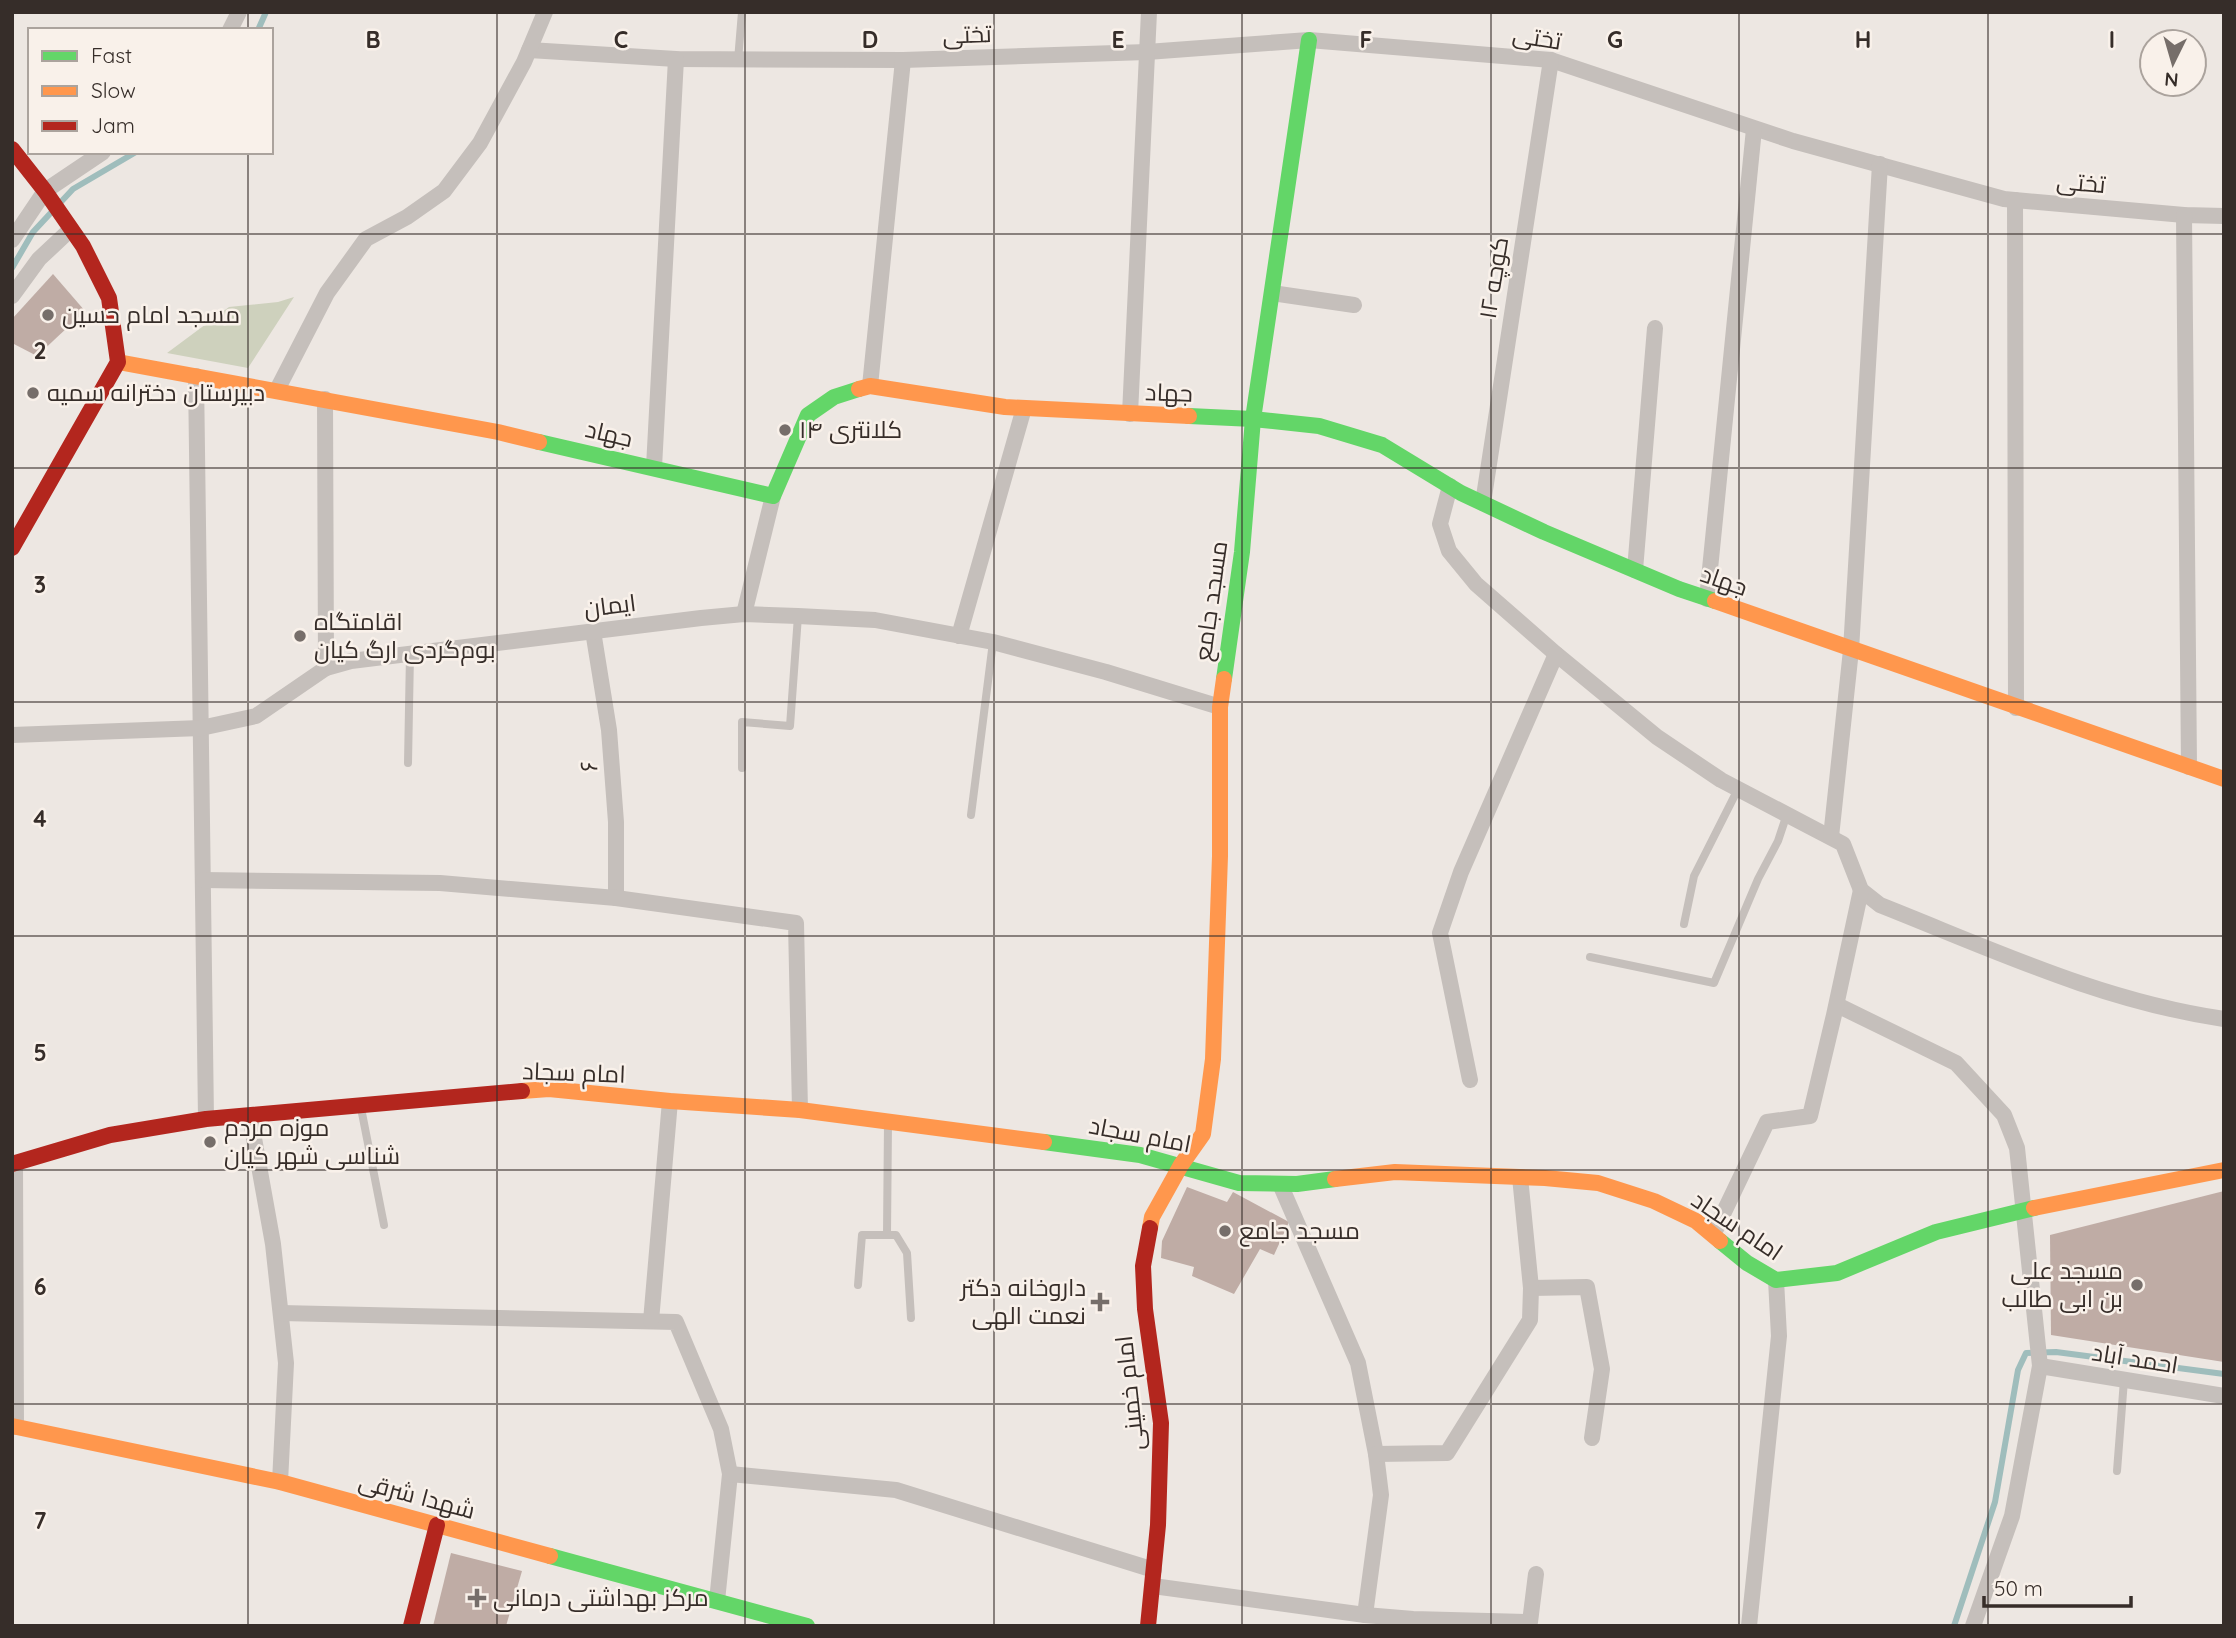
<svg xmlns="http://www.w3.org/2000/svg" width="2236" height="1638" font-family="Quicksand,Cairo,sans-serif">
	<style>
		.green { fill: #ced1bd }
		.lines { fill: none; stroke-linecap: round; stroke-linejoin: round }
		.stream { stroke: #9fbdbc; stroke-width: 6 }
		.building { fill: #bfaca5 }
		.lane { stroke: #c5bfbb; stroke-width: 8 }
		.street { stroke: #c5bfbb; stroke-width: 16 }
		.fast { stroke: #63d668; stroke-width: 16 }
		.slow { stroke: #ff974d; stroke-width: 16 }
		.jam { stroke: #b3261e; stroke-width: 16 }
		.grid { fill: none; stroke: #362d29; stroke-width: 2; stroke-opacity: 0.55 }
		.poi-dot { fill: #766e6a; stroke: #f9f1ea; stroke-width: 2.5 }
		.labels { text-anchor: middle; stroke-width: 5; stroke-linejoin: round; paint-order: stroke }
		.street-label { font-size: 24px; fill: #362d29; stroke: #f9f1ea }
		.poi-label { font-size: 24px; fill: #362d29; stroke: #f9f1ea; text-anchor: start }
		.grid-label { font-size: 23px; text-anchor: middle; font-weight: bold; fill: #362d29; stroke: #f9f1ea; stroke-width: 5; stroke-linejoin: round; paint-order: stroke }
	</style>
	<rect width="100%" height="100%" fill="#ede7e2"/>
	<polygon class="green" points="294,297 248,368 167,353 229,307 278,302"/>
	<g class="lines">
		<g class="stream">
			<polyline points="258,30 266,12"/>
			<polyline points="12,268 33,232 73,189 136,152"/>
			<polyline points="1954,1626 1995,1502 2018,1370 2026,1353 2056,1352 2224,1374"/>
		</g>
	</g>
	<g class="building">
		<polygon points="53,274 85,311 37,356 12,343 12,319"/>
		<polygon points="1187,1187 1227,1202 1233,1192 1289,1222 1274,1255 1260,1249 1234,1294 1192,1276 1194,1267 1161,1258 1162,1241"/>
		<polygon points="2224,1191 2224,1362 2051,1335 2050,1235"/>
		<polygon points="451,1553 522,1571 506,1626 433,1626"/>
	</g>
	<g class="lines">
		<g class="lane">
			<polyline points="738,60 742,12"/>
			<polyline points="408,763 410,654"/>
			<polyline points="742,768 742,722 790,726 798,616"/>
			<polyline points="971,815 993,642"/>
			<polyline points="1684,924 1694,876 1738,789"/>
			<polyline points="1590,957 1714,983 1758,879 1778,841 1787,814"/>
			<polyline points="361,1108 384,1225"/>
			<polyline points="887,1234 888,1123"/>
			<polyline points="858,1285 862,1235 896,1235 907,1253 911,1318"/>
			<polyline points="2117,1471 2124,1380"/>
		</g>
		<g class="street">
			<polyline points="230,30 239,12"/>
			<polyline points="529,50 676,59 903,60 1147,52 1309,40 1551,60 1793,141 2004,199 2184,215 2224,216"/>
			<polyline points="2015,200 2016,708"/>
			<polyline points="2184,215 2189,767"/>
			<polyline points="12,240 45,191 103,152"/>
			<polyline points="1272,293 1354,305"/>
			<polyline points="12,296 39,259 71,229"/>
			<polyline points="196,376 206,1119"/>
			<polyline points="870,386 903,60"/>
			<polyline points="277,390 327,293 366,239 407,217 444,191 480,143 524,62 545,12"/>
			<polyline points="325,399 326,668"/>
			<polyline points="1130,414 1149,12"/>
			<polyline points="654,467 676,59"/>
			<path d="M1450,486L1440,524L1449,551L1476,584L1556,654L1657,737L1721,780L1843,844L1861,890L1880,905C1994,950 2101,1001 2224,1019"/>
			<polyline points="1483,503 1551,60"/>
			<polyline points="1635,570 1655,328"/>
			<polyline points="1707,599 1754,129"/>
			<polyline points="744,614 773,496"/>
			<polyline points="593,631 609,730 616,822 616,898"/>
			<polyline points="959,636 1024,408"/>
			<polyline points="12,735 201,728 256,716 326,668 351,661 701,618 744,614 798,616 875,620 993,642 1106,672 1220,707"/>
			<polyline points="1831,837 1851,650 1880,164"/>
			<polyline points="203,880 440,883 616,898 796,923 800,1110"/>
			<polyline points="1837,1005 1956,1063 2004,1115 2017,1148 2040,1366 2012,1516 1973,1626"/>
			<polyline points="1470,1080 1440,933 1461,872 1556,654"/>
			<polyline points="250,1116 273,1244 286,1363 280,1482"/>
			<polyline points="15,1163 16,1427"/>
			<polyline points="1280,1184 1358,1363 1376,1454 1381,1495 1365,1615"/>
			<polyline points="1713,1235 1767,1122 1810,1116 1834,1015 1861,890"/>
			<polyline points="1531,1288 1587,1287 1602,1369 1592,1438"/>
			<polyline points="281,1313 676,1322 721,1429 730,1474 717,1601"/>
			<polyline points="651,1321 670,1101"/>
			<polyline points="2040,1366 2224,1396"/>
			<polyline points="1376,1454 1447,1453 1530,1320 1531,1288 1520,1177"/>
			<polyline points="730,1474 896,1490 1154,1570"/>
			<polyline points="1153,1586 1365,1615 1413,1619 1530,1622 1536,1574"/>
			<polyline points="1749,1626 1779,1336 1776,1280"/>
		</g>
		<g class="fast">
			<polyline points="1189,416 1253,419 1319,426 1382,445 1461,493 1544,532 1679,589 1715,601"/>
			<polyline points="539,442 773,496 808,415 834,397 859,389"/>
			<polyline points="1224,679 1242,552 1253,419 1309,40"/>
			<polyline points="1044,1142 1140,1155 1239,1183 1297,1184 1335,1179"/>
			<polyline points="1720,1241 1747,1263 1776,1280 1837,1273 1936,1232 2034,1208"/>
			<polyline points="550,1556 807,1626"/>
		</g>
		<g class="slow">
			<polyline points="118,362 498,432 539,442"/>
			<polyline points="859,389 870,386 1005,407 1189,416"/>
			<polyline points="1715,601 2224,779"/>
			<polyline points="522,1091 549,1089 670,1101 800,1110 1044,1142"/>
			<polyline points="1335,1179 1395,1172 1545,1178 1598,1183 1654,1201 1696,1221 1720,1241"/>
			<polyline points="2034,1208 2224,1170"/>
			<polyline points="1150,1228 1152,1217 1181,1165 1203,1134 1213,1059 1220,856 1220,707 1224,679"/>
			<polyline points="12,1426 280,1482 550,1556"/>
		</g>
		<g class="jam">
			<polyline points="12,149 45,191 83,246 109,298 118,362 12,548"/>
			<polyline points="12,1164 110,1135 206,1119 522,1091"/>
			<polyline points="411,1626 437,1525"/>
			<polyline points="1148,1626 1158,1525 1161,1423 1145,1309 1143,1266 1150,1228"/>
		</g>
	</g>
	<path class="grid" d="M248,12V30M497,12V1626M745,12V1626M994,12V1626M1242,12V1626M1491,12V1626M1739,12V1626M1988,12V1626M248,152V1626M12,234H2224M12,468H2224M12,702H2224M12,936H2224M12,1170H2224M12,1404H2224"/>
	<g class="poi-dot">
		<circle cx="48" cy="315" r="7"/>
		<circle cx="33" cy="393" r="7"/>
		<circle cx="785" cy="430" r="7"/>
		<circle cx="300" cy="636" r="7"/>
		<circle cx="210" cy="1142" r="7"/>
		<circle cx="1225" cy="1231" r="7"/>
		<circle cx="2137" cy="1285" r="7"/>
		<path d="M1096.5 1291.5h7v7h7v7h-7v7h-7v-7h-7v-7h7z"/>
		<path d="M473.5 1587.5h7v7h7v7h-7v7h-7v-7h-7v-7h7z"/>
	</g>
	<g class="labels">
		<g class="street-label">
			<text transform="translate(967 35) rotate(-2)" y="8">تختی</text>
			<text transform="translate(1537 38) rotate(9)" y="8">تختی</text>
			<text transform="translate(2081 183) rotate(5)" y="8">تختی</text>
			<text transform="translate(1494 278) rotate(-81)" y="8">کوچه ۱۲</text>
			<text transform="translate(1169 393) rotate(2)" y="8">جهاد</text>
			<text transform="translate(609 434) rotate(13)" y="8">جهاد</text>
			<text transform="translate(1724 581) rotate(19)" y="8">جهاد</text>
			<text transform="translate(1211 601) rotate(-82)" y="8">مسجد جامع</text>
			<text transform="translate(610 606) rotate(-7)" y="8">ایمان</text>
			<text transform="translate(589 766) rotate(-95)" y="8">۶</text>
			<text transform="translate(574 1073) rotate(2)" y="8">امام سجاد</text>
			<text transform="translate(1140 1135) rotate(11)" y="8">امام سجاد</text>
			<text transform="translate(1737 1226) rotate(34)" y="8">امام سجاد</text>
			<text transform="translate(2135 1359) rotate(9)" y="8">احمد آباد</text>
			<text transform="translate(1130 1393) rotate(-96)" y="8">امام خمینی</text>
			<text transform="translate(417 1496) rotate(15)" y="8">شهدا شرقی</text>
		</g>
		<g class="poi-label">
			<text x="62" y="323">مسجد امام حسین</text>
			<text x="47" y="401">دبیرستان دخترانه سمیه</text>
			<text x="799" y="438">کلانتری ۱۴</text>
			<text x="314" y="630">اقامتگاه<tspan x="314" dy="28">بوم‌گردی ارگ کیان</tspan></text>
			<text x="224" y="1136">موزه مردم<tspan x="224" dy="28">شناسی شهر کیان</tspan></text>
			<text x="1239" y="1239">مسجد جامع</text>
			<text x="2123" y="1279" text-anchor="end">مسجد علی<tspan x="2123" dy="28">بن ابی طالب</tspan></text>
			<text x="1086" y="1296" text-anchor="end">داروخانه دکتر<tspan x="1086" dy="28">نعمت الهی</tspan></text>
			<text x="493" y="1606">مرکز بهداشتی درمانی</text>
		</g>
	</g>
	<g class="grid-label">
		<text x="373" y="48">B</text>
		<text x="621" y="48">C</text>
		<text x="870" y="48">D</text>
		<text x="1118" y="48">E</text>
		<text x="1366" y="48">F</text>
		<text x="1615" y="48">G</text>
		<text x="1863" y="48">H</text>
		<text x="2112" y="48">I</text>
		<text x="40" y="359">2</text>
		<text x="40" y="593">3</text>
		<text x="40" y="827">4</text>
		<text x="40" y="1061">5</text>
		<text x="40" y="1295">6</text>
		<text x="40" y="1529">7</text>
	</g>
	<rect width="2236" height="1638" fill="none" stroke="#362d29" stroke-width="28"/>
	<rect x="28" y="28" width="245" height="126" fill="#f9f1ea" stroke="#aba39d" stroke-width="2"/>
	<rect x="42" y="51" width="35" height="10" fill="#63d668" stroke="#aba39d" stroke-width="2"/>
	<text x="91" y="63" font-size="21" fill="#362d29">Fast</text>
	<rect x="42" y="86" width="35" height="10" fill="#ff974d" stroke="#aba39d" stroke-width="2"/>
	<text x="91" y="98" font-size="21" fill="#362d29">Slow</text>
	<rect x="42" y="121" width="35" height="10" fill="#b3261e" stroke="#aba39d" stroke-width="2"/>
	<text x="91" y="133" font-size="21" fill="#362d29">Jam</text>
	<g transform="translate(2173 63) rotate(185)"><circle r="33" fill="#f9f1ea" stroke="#aba39d" stroke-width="2"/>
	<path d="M0-5L12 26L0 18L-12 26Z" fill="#766e6a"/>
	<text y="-10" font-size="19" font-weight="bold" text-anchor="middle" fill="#362d29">N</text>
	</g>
	<path d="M1984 1596v10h147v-10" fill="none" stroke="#362d29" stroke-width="3.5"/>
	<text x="1994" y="1596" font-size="21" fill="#362d29" stroke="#f9f1ea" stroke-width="5" paint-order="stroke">50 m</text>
</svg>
